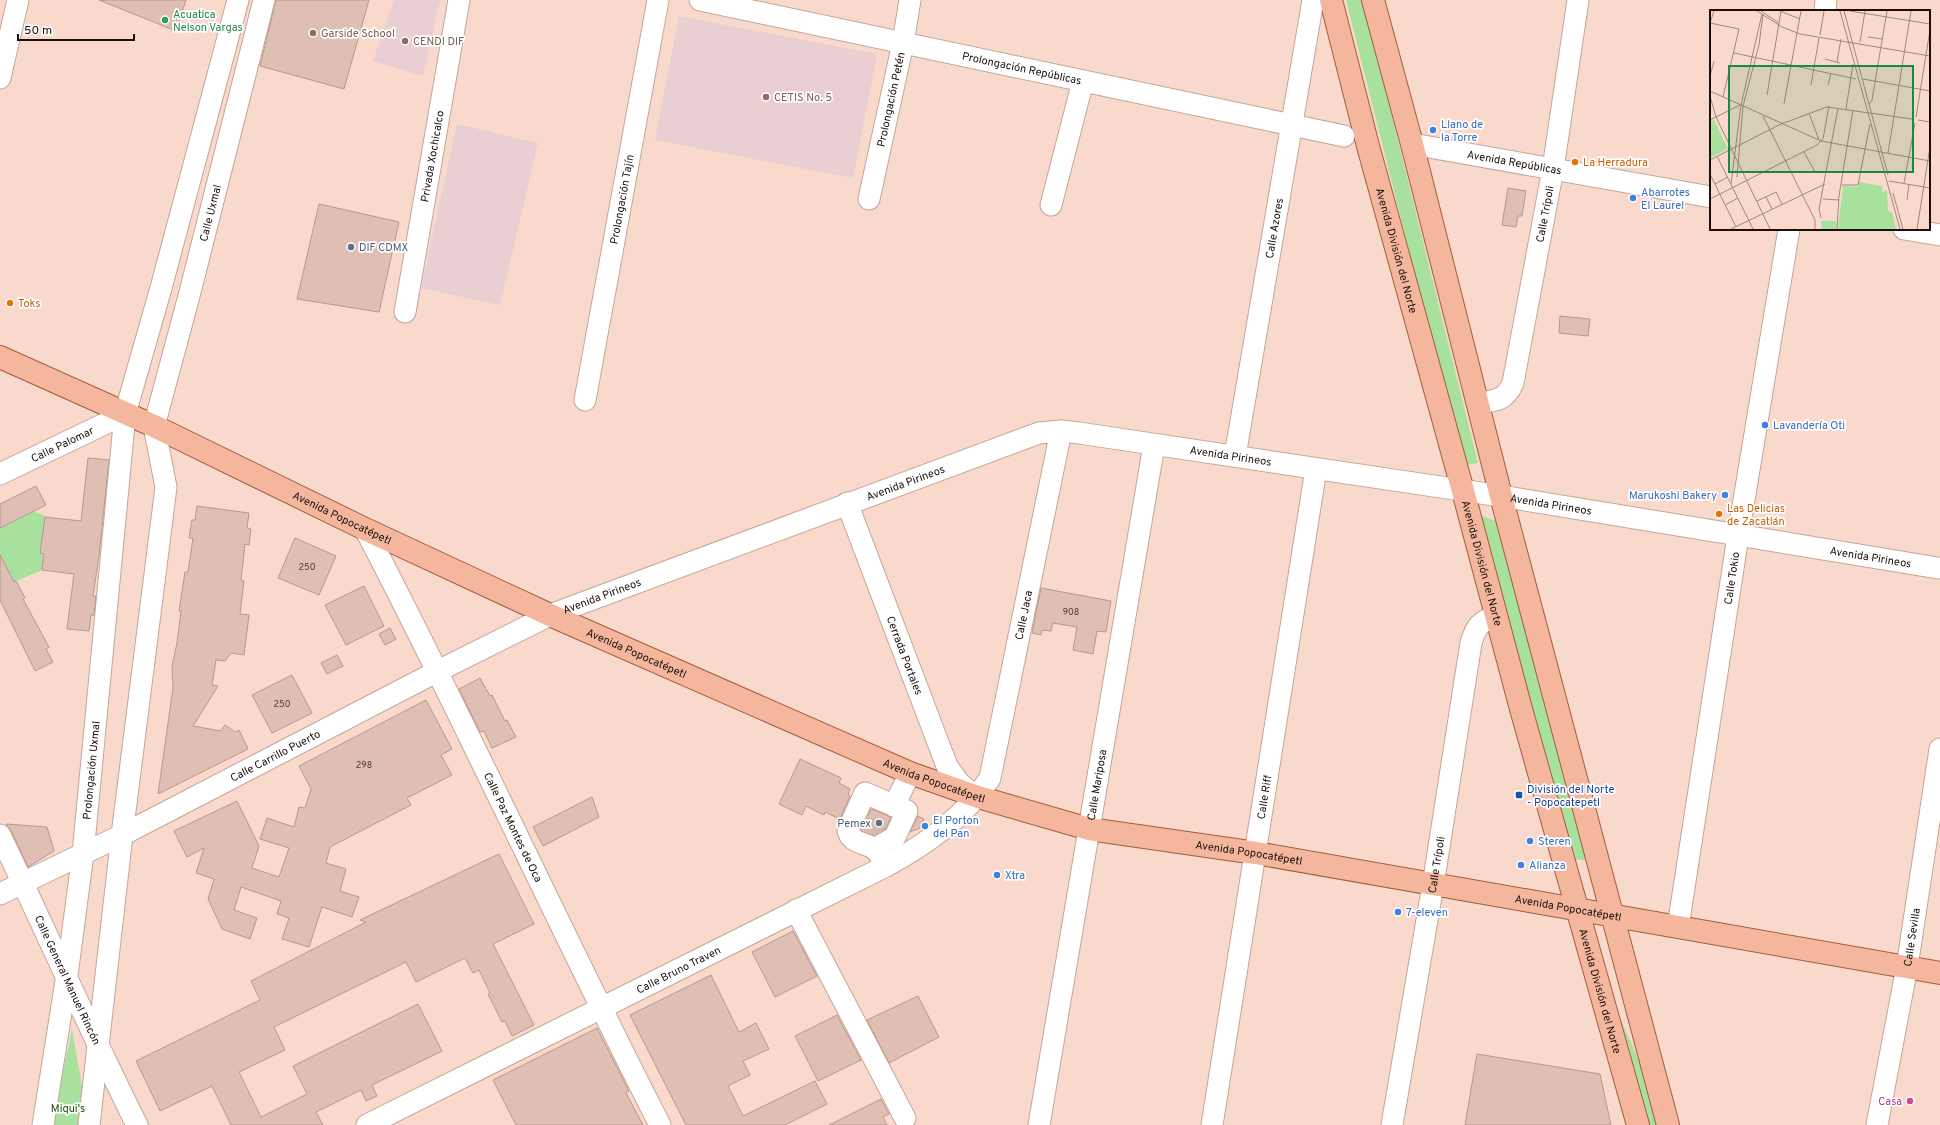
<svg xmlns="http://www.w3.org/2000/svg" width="1940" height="1125" font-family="Overpass,sans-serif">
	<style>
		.education { fill: #eacfd2 }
		.green { fill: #a8e09d }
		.building { fill: #dfbeb3; stroke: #b8988e }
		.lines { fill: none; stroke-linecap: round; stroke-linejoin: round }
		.minor-tunnel { stroke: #d8bbae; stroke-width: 21; stroke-dasharray: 21 10; stroke-linecap: butt }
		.minor-casing { stroke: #c5a698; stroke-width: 23 }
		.major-casing { stroke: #a25d3f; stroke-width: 24 }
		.minor { stroke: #fff; stroke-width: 21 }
		.major { stroke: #f4b79d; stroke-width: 22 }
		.leisure-dot { fill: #2e9e5b; stroke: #fff; stroke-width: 1.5 }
		.education-dot { fill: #8d6e63; stroke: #fff; stroke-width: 1.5 }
		.shop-dot { fill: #3f7fe0; stroke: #fff; stroke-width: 1.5 }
		.food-dot { fill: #e8710a; stroke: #fff; stroke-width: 1.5 }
		.service-dot { fill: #5c6f8a; stroke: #fff; stroke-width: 1.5 }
		.transit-dot { fill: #1a4fb4; stroke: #fff; stroke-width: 1.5 }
		.hotel-dot { fill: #d1479c; stroke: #fff; stroke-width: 1.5 }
		.labels { text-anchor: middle; stroke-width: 3.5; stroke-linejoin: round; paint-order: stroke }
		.number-label { font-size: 9px; fill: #4b3b34 }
		.leisure-label { font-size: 11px; fill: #27864d; stroke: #fff; text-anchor: start }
		.education-label { font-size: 11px; fill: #785e54; stroke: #fff; text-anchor: start }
		.street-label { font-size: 11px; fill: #1a0f0a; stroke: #fff }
		.shop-label { font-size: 11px; fill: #366cbe; stroke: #fff; text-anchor: start }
		.food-label { font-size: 11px; fill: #c56008; stroke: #fff; text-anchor: start }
		.service-label { font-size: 11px; fill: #4e5e75; stroke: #fff; text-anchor: start }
		.transit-label { font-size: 11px; fill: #164399; stroke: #fff; text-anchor: start }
		.hotel-label { font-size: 11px; fill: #b23c85; stroke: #fff; text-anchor: end }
		.park-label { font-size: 11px; fill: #19520a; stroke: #fff }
		.inset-road { fill: none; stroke: #a0887e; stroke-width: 1 }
		.view { fill: #188a43; fill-opacity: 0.15; stroke: #188a43; stroke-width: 2 }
		.inset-edge { fill: none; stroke: #1a0f0a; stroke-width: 2 }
	</style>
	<rect width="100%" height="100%" fill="#f9d9cb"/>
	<g class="education">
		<polygon points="394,0 440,0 423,76 373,61"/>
		<polygon points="679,16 877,54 853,178 655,140"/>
		<polygon points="457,124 538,143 500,305 421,288"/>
	</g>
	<g class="green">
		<polygon points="1346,0 1363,0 1478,463 1463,465"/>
		<polygon points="30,510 48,517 43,534 40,553 44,554 42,570 14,582 0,555 0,523 2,527 28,514"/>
		<polygon points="1479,515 1496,521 1591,861 1572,859"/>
		<polygon points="1618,1013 1640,1063 1658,1125 1647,1125"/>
		<polygon points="72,1029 83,1092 78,1125 52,1125"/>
	</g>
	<g class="building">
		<polygon points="99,0 186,0 176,31"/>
		<polygon points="276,0 369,0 344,89 260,66"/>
		<polygon points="1508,188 1526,191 1522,216 1518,216 1516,227 1502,225"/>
		<polygon points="319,204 399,222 379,312 297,299"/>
		<polygon points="1560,316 1590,319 1588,336 1559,333"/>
		<polygon points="88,458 109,460 99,556 93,596 96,596 94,615 91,615 89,631 67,629 74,574 42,570 44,554 40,553 45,517 81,521"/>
		<polygon points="36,486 46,505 0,528 0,504"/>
		<polygon points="197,506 249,513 247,528 251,529 249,545 245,544 241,580 244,581 240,614 249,615 244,655 231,653 225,661 216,660 212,685 218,686 193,726 221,731 225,725 235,732 239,730 248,749 158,794 173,688 172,666 177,643 181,611 179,611 185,572 188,572 193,538 189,538 192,520 195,520"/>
		<polygon points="295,538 336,556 319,595 278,578"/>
		<polygon points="0,555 14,582 16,581 25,598 23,599 49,647 46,649 53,662 35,671 0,600"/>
		<polygon points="364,586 384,626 346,645 325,605"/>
		<polygon points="1041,588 1111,601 1106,632 1097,631 1093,654 1073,650 1077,627 1053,623 1051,631 1042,630 1041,635 1032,633"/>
		<polygon points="390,628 396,639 385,645 379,634"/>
		<polygon points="337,655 343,666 327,674 321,663"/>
		<polygon points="292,675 312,713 272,733 252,695"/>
		<polygon points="480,678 490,696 492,695 505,721 507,720 516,737 492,748 484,731 480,732 459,689"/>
		<polygon points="426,700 452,749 441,755 452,775 407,798 411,805 330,847 326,863 346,869 340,891 359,897 352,917 322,907 309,947 282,939 289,918 277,914 281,901 241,887 234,910 257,918 250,939 222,929 208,899 214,879 196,873 204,848 187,857 174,831 237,801 259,846 252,868 279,877 289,848 260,839 267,818 294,827 299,807 305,808 311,789 299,766"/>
		<polygon points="800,759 841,778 839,783 850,789 848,795 850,796 840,819 825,812 824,815 806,806 802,815 779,804"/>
		<polygon points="592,797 599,817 543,846 533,827"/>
		<polygon points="871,809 891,817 886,828 883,830 874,826 871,834 861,830"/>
		<polygon points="918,816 924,819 920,828 910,832"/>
		<polygon points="6,824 47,827 54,851 28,867 11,830"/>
		<polygon points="499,854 534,924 493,944 534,1025 512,1036 505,1021 502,1022 488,994 490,993 479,970 473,973 465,958 416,982 406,962 274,1027 285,1050 239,1072 261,1117 307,1094 293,1066 418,1004 442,1051 372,1085 377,1096 366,1101 361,1090 316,1112 323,1125 231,1125 212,1086 160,1111 136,1061 260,1000 251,981 366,922 360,920"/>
		<polygon points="793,931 817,976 775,997 752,952"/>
		<polygon points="711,975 739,1032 756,1023 769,1049 743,1061 750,1075 728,1086 743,1116 815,1081 827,1104 785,1125 686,1125 630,1015"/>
		<polygon points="918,996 939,1037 889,1063 867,1020"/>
		<polygon points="837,1015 861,1060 818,1081 795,1036"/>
		<polygon points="597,1028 629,1091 626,1093 643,1125 516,1125 493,1080"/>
		<polygon points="1477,1054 1600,1074 1611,1125 1465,1125"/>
		<polygon points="881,1099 889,1114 883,1117 887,1125 829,1125"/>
	</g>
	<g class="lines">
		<polyline class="minor-tunnel" points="866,839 880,810"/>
		<g class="minor-casing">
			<g id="minor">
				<path id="s1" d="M700,0L1344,136"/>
				<polyline points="1825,11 1826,0"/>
				<polyline points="0,78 18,0"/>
				<path id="s2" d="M1412,144L1711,197"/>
				<path id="s3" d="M869,199L903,43L910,0"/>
				<polyline points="1051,205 1083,81"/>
				<polyline points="1904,229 1940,235"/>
				<path id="s4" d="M405,312L459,0"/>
				<path id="s5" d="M585,400L658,0"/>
				<path id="s6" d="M1477,403C1495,401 1505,401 1513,383L1553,169L1578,0"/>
				<path id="s7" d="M1235,456L1313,0"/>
				<path id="s8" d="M0,474L125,414"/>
				<path id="s9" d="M847,503L947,766L959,783L975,796"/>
				<path id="s10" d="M365,529C468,726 559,928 660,1125"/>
				<polyline points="894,806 910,773"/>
				<path id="s11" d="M0,835C46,931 89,1029 137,1125"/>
				<path d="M874,849L895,837L907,811L865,793L848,830C850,844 867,842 876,850C880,854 883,861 886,866"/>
				<path id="s12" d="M0,894L122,835L438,671L550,615L1039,433L1061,431L1079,433L1501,496L1938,568"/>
				<polyline points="796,910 905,1118"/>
				<path id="s13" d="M1678,927L1738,536L1789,229"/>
				<path id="s14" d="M43,1125L67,975L83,854L125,414L161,288L238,0"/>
				<path id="s15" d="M89,1125L122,835L166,487L154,426L189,296L264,0"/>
				<path id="s16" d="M367,1125L886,866C927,844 965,817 990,778L1061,431"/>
				<path id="s17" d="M1039,1125L1154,445"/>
				<path id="s18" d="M1212,1125L1316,469"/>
				<path id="s19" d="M1392,1125L1433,885L1471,643C1476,626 1480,622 1496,615"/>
				<path id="s20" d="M1877,1125L1907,967L1940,749"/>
			</g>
		</g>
		<g class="major-casing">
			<g id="major">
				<path id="s21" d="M1331,0L1368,146L1463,491L1521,709L1638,1125"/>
				<polyline points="1373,0 1412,144 1501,496 1668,1125"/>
				<path id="s22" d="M0,357L154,426L365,529L550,615L910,773L978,797L1089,829L1256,853L1940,973"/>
			</g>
		</g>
		<use href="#minor" class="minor"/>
		<use href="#major" class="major"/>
	</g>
	<circle class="leisure-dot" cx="165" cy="20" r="4"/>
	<g class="education-dot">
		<circle cx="313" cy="33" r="4"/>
		<circle cx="405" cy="41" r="4"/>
		<circle cx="766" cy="97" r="4"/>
	</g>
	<g class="shop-dot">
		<circle cx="1433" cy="130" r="4"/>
		<circle cx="1633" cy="198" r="4"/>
		<circle cx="1765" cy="425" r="4"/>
		<circle cx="1725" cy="495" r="4"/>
		<circle cx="925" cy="826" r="4"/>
		<circle cx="1530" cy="841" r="4"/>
		<circle cx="1521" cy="865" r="4"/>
		<circle cx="997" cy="875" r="4"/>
		<circle cx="1398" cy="912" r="4"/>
	</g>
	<g class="food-dot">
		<circle cx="1575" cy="162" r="4"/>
		<circle cx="10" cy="303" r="4"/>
		<circle cx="1719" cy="514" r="4"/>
	</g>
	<g class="service-dot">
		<circle cx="351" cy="247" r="4"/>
		<circle cx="879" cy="823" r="4"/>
	</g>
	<rect class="transit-dot" x="1515" y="791" width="8" height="8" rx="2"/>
	<circle class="hotel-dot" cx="1910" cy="1101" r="4"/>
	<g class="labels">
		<g class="number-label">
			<text x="307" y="570">250</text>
			<text x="1071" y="615">908</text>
			<text x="282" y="707">250</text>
			<text x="364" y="768">298</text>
		</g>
		<g class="leisure-label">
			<text x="173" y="18">Acuatica<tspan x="173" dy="13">Nelson Vargas</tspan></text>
		</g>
		<g class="education-label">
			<text x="321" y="37">Garside School</text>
			<text x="413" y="45">CENDI DIF</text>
			<text x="774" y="101">CETIS No. 5</text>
		</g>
		<g class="street-label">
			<text dy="4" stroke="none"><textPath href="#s1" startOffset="329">Prolongación Repúblicas</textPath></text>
			<text dy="4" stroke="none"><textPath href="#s3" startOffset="102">Prolongación Petén</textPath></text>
			<text dy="4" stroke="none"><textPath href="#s4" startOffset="158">Privada Xochicalco</textPath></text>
			<text dy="4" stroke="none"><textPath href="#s2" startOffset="104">Avenida Repúblicas</textPath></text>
			<text dy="4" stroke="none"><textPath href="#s5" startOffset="204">Prolongación Tajín</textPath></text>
			<text dy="4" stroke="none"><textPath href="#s15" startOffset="925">Calle Uxmal</textPath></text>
			<text dy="4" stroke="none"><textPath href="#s6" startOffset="216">Calle Trípoli</textPath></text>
			<text dy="4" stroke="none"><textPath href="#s7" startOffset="231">Calle Azores</textPath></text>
			<text dy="4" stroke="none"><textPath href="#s21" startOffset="259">Avenida División del Norte</textPath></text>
			<text dy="4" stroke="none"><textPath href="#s8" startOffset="69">Calle Palomar</textPath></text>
			<text dy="4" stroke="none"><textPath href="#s12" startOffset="1332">Avenida Pirineos</textPath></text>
			<text dy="4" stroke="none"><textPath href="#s12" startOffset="996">Avenida Pirineos</textPath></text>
			<text dy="4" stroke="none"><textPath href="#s12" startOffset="1656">Avenida Pirineos</textPath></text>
			<text dy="4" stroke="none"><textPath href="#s22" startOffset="378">Avenida Popocatépetl</textPath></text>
			<text dy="4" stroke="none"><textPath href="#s12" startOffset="1980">Avenida Pirineos</textPath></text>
			<text dy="4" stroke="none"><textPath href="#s21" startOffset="583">Avenida División del Norte</textPath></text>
			<text dy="4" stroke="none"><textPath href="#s13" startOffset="353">Calle Tokio</textPath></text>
			<text dy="4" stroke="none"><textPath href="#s12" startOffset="672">Avenida Pirineos</textPath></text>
			<text dy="4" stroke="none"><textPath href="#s16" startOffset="884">Calle Jaca</textPath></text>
			<text dy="4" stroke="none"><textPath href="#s22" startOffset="702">Avenida Popocatépetl</textPath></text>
			<text dy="4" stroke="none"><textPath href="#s9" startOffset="163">Cerrada Portales</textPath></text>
			<text dy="4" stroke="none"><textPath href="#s12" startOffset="308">Calle Carrillo Puerto</textPath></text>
			<text dy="4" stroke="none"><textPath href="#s14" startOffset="358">Prolongación Uxmal</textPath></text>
			<text dy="4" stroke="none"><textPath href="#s22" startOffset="1026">Avenida Popocatépetl</textPath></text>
			<text dy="4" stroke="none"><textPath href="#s17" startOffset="345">Calle Mariposa</textPath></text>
			<text dy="4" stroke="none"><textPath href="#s18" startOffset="332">Calle Riff</textPath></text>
			<text dy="4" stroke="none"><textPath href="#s10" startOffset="333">Calle Paz Montes de Oca</textPath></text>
			<text dy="4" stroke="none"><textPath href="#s22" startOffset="1350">Avenida Popocatépetl</textPath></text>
			<text dy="4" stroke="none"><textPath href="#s19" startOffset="264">Calle Trípoli</textPath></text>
			<text dy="4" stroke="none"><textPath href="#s22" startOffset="1674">Avenida Popocatépetl</textPath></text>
			<text dy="4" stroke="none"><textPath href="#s20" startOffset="191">Calle Sevilla</textPath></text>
			<text dy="4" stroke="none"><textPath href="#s16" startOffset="348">Calle Bruno Traven</textPath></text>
			<text dy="4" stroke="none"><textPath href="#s11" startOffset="160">Calle General Manuel Rincón</textPath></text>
			<text dy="4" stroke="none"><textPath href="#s21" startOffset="1027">Avenida División del Norte</textPath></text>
		</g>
		<g class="shop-label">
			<text x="1441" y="128">Llano de<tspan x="1441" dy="13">la Torre</tspan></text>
			<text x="1641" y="196">Abarrotes<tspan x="1641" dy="13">El Laurel</tspan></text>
			<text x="1773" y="429">Lavandería Oti</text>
			<text x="1717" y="499" text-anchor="end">Marukoshi Bakery</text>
			<text x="933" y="824">El Porton<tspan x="933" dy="13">del Pan</tspan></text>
			<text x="1538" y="845">Steren</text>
			<text x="1529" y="869">Alianza</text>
			<text x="1005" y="879">Xtra</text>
			<text x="1406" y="916">7-eleven</text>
		</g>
		<g class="food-label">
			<text x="1583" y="166">La Herradura</text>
			<text x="18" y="307">Toks</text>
			<text x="1727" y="512">Las Delicias<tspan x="1727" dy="13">de Zacatlán</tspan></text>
		</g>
		<g class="service-label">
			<text x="359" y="251">DIF CDMX</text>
			<text x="871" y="827" text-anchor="end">Pemex</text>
		</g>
		<g class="transit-label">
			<text x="1527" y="793">División del Norte<tspan x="1527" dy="13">- Popocatepetl</tspan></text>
		</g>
		<g class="hotel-label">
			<text x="1902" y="1105">Casa</text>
		</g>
		<g class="park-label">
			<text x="68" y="1112">Miqui's</text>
		</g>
	</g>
	<g transform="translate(1710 10)">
		<rect width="220" height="220" fill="#f9d9cb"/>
		<path d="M4,110L18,139L0,148V112ZM149,172L172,176V182L177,180L178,201L182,202L186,219H128L133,176L148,177ZM111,211H126V219H112Z" fill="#a8e09d"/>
		<path class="inset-road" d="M47,1L72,17L90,24L220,46M51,1L69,13M70,1L90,9M130,1L190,219M134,1L178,165M140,1L220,14M0,13L29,19L13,87M0,13L4,1M110,25L114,1M158,27L172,29M150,32L155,1M24,43L146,69M115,49L130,53M127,52L131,29M0,66L4,51M153,69L220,81M101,75L109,28M118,75L121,63M0,81L111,131L220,151M57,85L71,1M0,86L6,107L60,219M74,94L91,1M159,94L162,90L177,1M136,99L143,54M99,103L109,130M53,106L105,210V219M206,107L220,20M0,110L30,95M208,110L220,112M94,142L105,162M178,143L201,1M7,146L43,219M0,150L71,114L117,97L202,109M0,164L26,217M27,167L33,96L49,35L53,4M179,171L220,178M194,173L205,113M5,174L18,167M21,174L31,95L52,4M132,175H148L160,114M183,183L193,219M56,187L62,199M0,189L107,135L113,129L119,96M113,189L129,190M197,190L199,174M47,191L66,182L72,194M15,195L28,188M111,208L109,199L128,98M21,219L115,174M127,219L129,186L143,100M207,219L220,137"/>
		<path class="view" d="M19,56H203V162H19Z"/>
		<rect width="220" height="220" class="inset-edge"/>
	</g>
	<path d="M18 34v6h116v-6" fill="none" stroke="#1a0f0a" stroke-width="2"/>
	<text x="24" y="34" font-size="12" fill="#1a0f0a" stroke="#ffffff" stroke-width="3" paint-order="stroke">50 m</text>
</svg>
